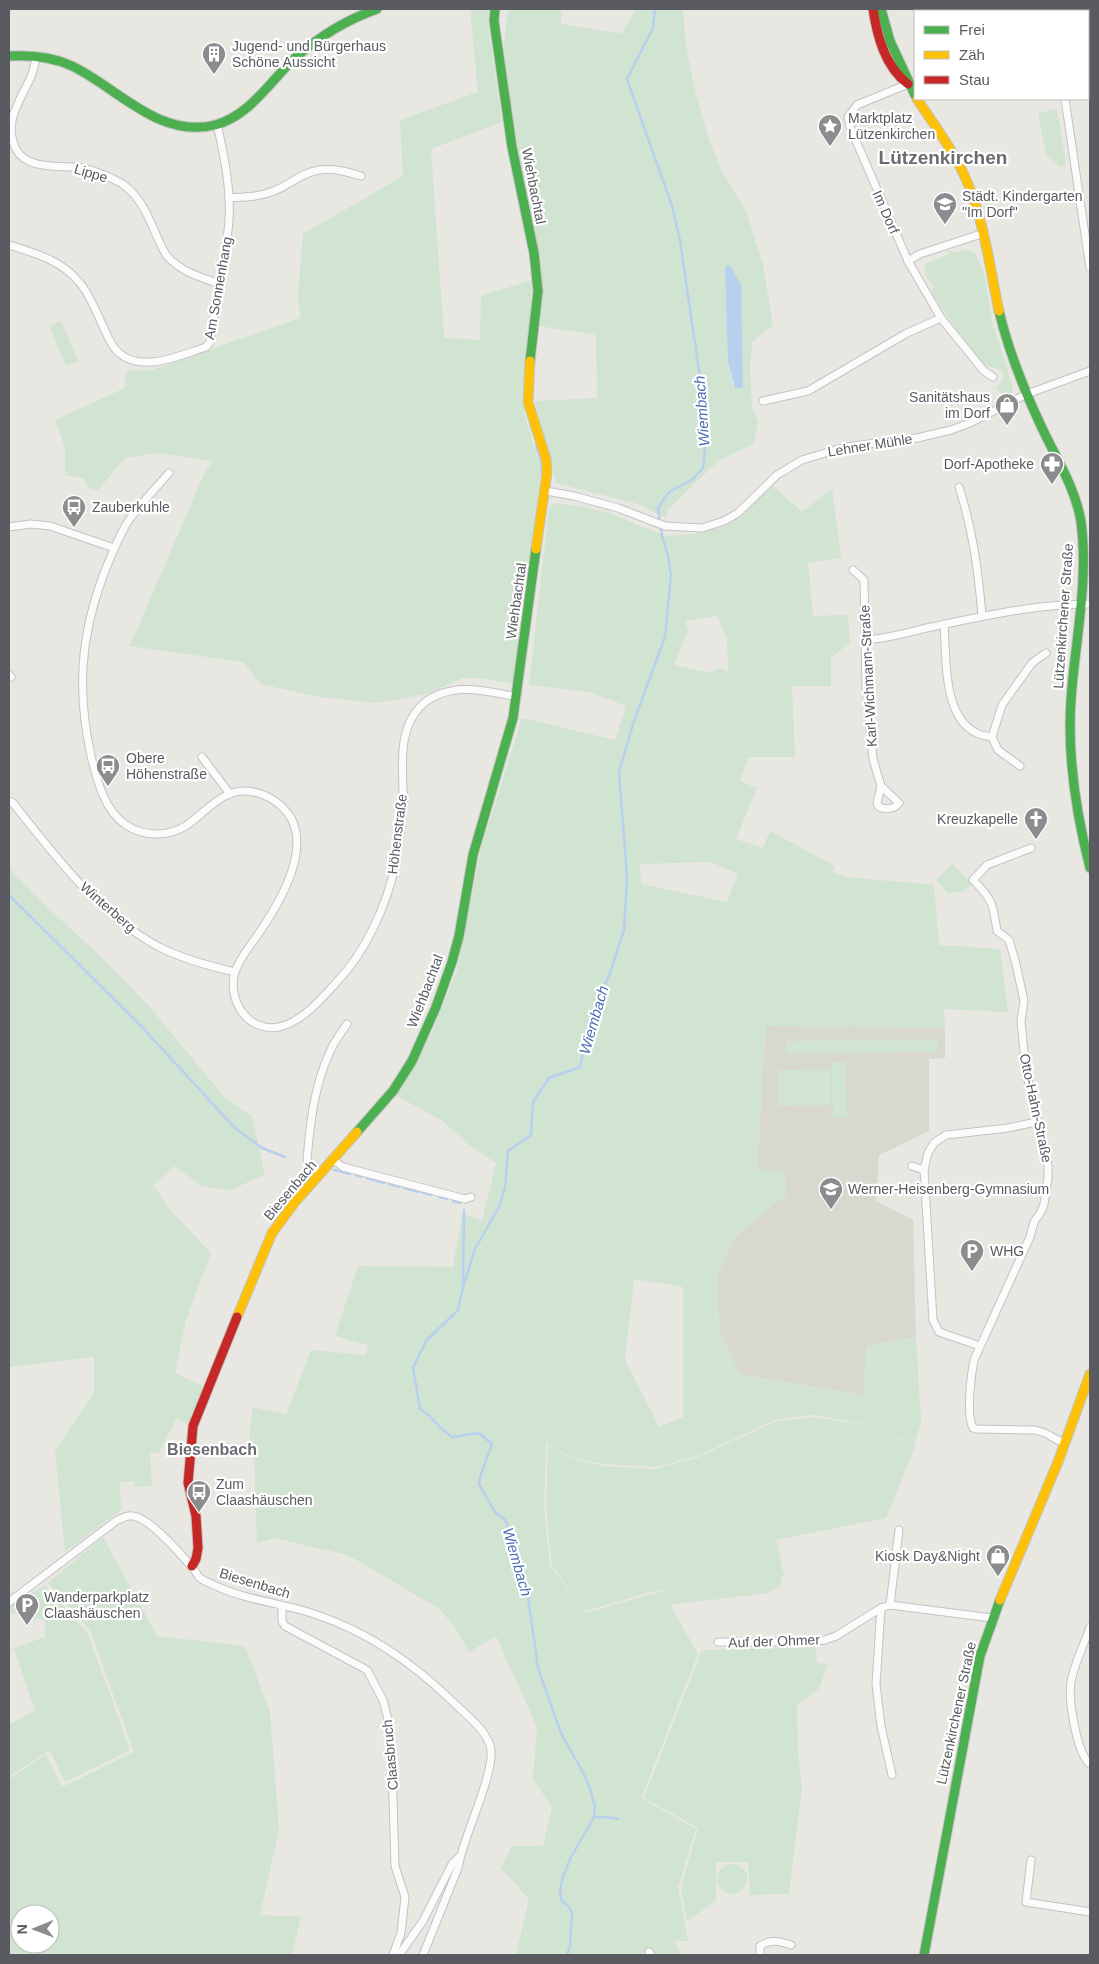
<svg xmlns="http://www.w3.org/2000/svg" width="1099" height="1964" font-family="Arial,sans-serif">
	<style>
		.education { fill: #d8d7d0 }
		.green { fill: #d1e3d1; fill-rule: evenodd }
		.water { fill: #b8d0f0 }
		.lines { fill: none; stroke-linecap: round; stroke-linejoin: round }
		.stream { stroke: #b8d0f0; stroke-width: 2.5 }
		.street-casing { stroke: #c4c3c3; stroke-width: 9 }
		.fast-casing { stroke: #c4c5c4; stroke-width: 11 }
		.slow-casing { stroke: #c4c5c4; stroke-width: 11 }
		.jam-casing { stroke: #c4c5c4; stroke-width: 11 }
		.street { stroke: #fcfbfb; stroke-width: 7 }
		.fast { stroke: #4caf50; stroke-width: 9 }
		.slow { stroke: #ffc107; stroke-width: 9 }
		.jam { stroke: #c62828; stroke-width: 9 }
		.labels { text-anchor: middle; stroke-width: 4.5; stroke-linejoin: round; paint-order: stroke }
		.poi-label { font-size: 14px; fill: #595b60; stroke: #fff; text-anchor: start }
		.street-label { font-size: 14px; fill: #595b60; stroke: #fff }
		.water-label { font-size: 15px; font-style: italic; fill: #4b6fb5; stroke: #fff }
		.quarter-label { font-size: 16px; font-weight: bold; fill: #6a6c71; stroke: #fff }
		.district-label { font-size: 19px; font-weight: bold; fill: #6a6c71; stroke: #fff }
	</style>
	<rect width="100%" height="100%" fill="#e8e7e2"/>
	<polygon class="education" points="766,1026 945,1028 945,1058 929,1059 929,1131 879,1155 876,1201 913,1220 916,1337 866,1346 864,1395 739,1374 719,1330 717,1277 734,1238 786,1195 757,1171 763,1061"/>
	<g class="green">
		<polygon points="470,9 489,9 488,24 502,122 431,149 444,338 480,340 481,296 532,280 531,316 525,371 524,413 540,466 540,481 534,521 537,522 514,684 480,678 463,678 427,694 375,703 319,697 261,684 243,662 130,646 204,474 213,461 157,453 125,458 98,490 89,488 83,478 65,475 65,448 55,420 125,388 126,371 152,370 300,318 298,296 303,234 403,176 400,120 478,92"/>
		<path d="M508,9H562L561,24L621,34L636,9L683,10L686,47L695,90L708,137L721,170L746,211L763,265L773,325L752,342L750,367L752,407L758,422L754,444L718,461L667,510L666,518L638,504L556,483L535,401L597,398L596,335L539,326L540,266L505,75L503,53ZM731,266L736,277L742,349L743,388H734L728,360L725,269Z"/>
		<polygon points="1057,109 1066,166 1060,167 1046,154 1038,113"/>
		<path d="M952,250L954,253L967,250L975,253L984,273L993,325L1013,387L1011,394L1005,398L995,387L1003,381V374L1001,370L982,364L957,331L931,291L934,286C926,280 922,271 927,263L949,254L948,251Z"/>
		<polygon points="61,321 78,361 66,366 49,326"/>
		<path d="M773,486L802,512L832,489L841,558L808,563L813,616L848,615L850,642L831,658V686H792L795,757H748L740,781L757,788L736,839L763,848L770,831L835,866L832,872L845,877L934,885L939,945L1000,949L1008,1012L944,1009L945,1028L766,1026L763,1061L757,1170L785,1171L786,1195L734,1238L717,1277L719,1330L739,1374L863,1395L866,1346L916,1337L921,1422L915,1443L859,1423L814,1415L777,1419L695,1457L655,1467L603,1464L570,1457L546,1443L544,1508L550,1566L586,1613L662,1591L664,1593L662,1589L585,1611L552,1566L546,1509L548,1445L570,1458L603,1466L654,1469L696,1458L777,1421L814,1417L859,1424L916,1444L886,1518L776,1540L784,1576L781,1577V1585L769,1593L670,1605L698,1654L641,1798L696,1829L678,1887L688,1941H674L681,1955H516L529,1899L501,1868L512,1846H543L552,1807L533,1779L537,1727L496,1636L469,1652L456,1629L440,1609L348,1555L274,1538L257,1543L254,1447H248L253,1407L286,1415L311,1350L365,1355L369,1345L335,1336L358,1266L453,1267L462,1214L482,1221L496,1163L469,1145L443,1121L397,1096L430,1037L457,971L481,849L522,718L615,740L626,706L589,692L529,685L549,508L554,503L584,507L612,514L665,536L695,534L727,526ZM717,616L727,637L728,672L718,668L711,673L674,665L688,631L685,621ZM711,862L738,874L727,902L641,884L640,864ZM634,1279L683,1287V1417L659,1427L625,1360Z"/>
		<polygon points="953,864 972,884 963,892 947,893 936,880"/>
		<polygon points="9,868 46,906 100,956 149,1006 224,1097 252,1116 265,1175 230,1190 201,1186 175,1166 153,1185 172,1212 211,1253 186,1320 175,1373 205,1387 190,1425 176,1419 159,1453 150,1453 152,1486 135,1487 134,1481 120,1482 121,1510 65,1552 55,1451 94,1393 94,1357 9,1367"/>
		<polygon points="938,1040 938,1052 786,1053 786,1041"/>
		<polygon points="832,1062 845,1062 847,1118 833,1118"/>
		<polygon points="831,1069 831,1105 779,1106 778,1070"/>
		<path d="M103,1537L157,1636L245,1646L270,1712L279,1829L260,1915L301,1917L292,1955H9V1779L46,1754L62,1787L134,1752L90,1630L48,1583ZM20,1914H50V1944H20Z"/>
		<polygon points="45,1585 88,1634 130,1750 65,1782 50,1750 9,1776 9,1725 35,1711 14,1648 45,1637 45,1620 9,1612 9,1607"/>
		<polygon points="816,1647 817,1663 828,1664 819,1689 797,1705 798,1752 802,1788 789,1894 750,1895 748,1862 716,1862 716,1901 687,1921 681,1888 698,1828 644,1798 702,1650"/>
		<circle cx="732" cy="1879" r="15"/>
	</g>
	<polygon class="water" points="726,265 731,266 736,277 741,284 743,388 735,388 728,361 725,269"/>
	<g class="lines">
		<g class="stream">
			<polyline points="536,445 541,463 542,478"/>
			<polyline points="531,557 538,506"/>
			<polyline points="9,895 142,1027 234,1127 262,1148 285,1157"/>
			<polyline points="334,1170 350,1174"/>
			<polyline points="356,1175 361,1177"/>
			<polyline points="367,1178 384,1183"/>
			<polyline points="389,1184 400,1187"/>
			<polyline points="404,1188 418,1192"/>
			<polyline points="421,1192 431,1195"/>
			<polyline points="439,1197 447,1199"/>
			<polyline points="453,1201 460,1203"/>
			<polyline points="463,1286 464,1210"/>
			<polyline points="594,1817 605,1817 618,1819"/>
			<path d="M567,1955L570,1946L572,1913L569,1907L562,1901L560,1893L562,1880L570,1859L594,1817L595,1807L590,1788L581,1769L561,1733L538,1668L528,1597L506,1521L495,1512L479,1484L481,1474L492,1444L479,1433L452,1437C439,1429 433,1416 420,1409L413,1368L426,1341L458,1310L463,1287L475,1249L499,1207L505,1188L508,1151L531,1135L533,1102L549,1078L580,1067L590,1022L610,973L624,930L627,877L619,772L634,721L665,637L671,575L668,556L662,536L658,508L669,492L693,479L703,468L706,435L705,411L680,241L672,206L627,79L653,28L655,9"/>
		</g>
		<g class="street-casing">
			<g id="street">
				<path d="M37,56C35,62 34,68 32,74C22,99 2,121 16,149C27,171 62,165 82,168C96,171 108,176 121,183C141,196 149,218 158,239C161,244 163,251 167,256C181,272 200,277 220,284"/>
				<polyline points="1088,60 1090,60"/>
				<polyline points="908,84 857,105 848,117 850,127 908,261 941,318 984,371 993,377"/>
				<polyline points="1065,99 1090,268"/>
				<path d="M229,198C244,197 259,197 274,191C289,185 303,172 319,170C334,168 348,172 361,176"/>
				<path d="M9,245C35,253 61,260 79,282C89,293 95,309 101,322C106,332 110,345 118,352C141,374 181,355 206,347L210,342C215,301 226,261 229,220C231,189 224,155 217,124"/>
				<polyline points="908,261 920,254 984,233"/>
				<polyline points="763,401 808,391 907,333 941,318"/>
				<path d="M169,473C155,489 139,505 127,523C117,540 110,558 103,576C80,638 77,692 91,756C97,780 104,810 126,825C144,837 169,837 187,825C211,808 227,782 261,794C273,798 284,807 291,818C310,853 279,904 259,933C251,945 240,957 235,972C227,999 247,1033 279,1027C302,1022 320,1000 335,984C366,952 387,905 396,862C399,843 402,823 403,803C404,771 395,729 423,704C451,681 486,691 517,697"/>
				<path d="M959,487C973,531 978,569 982,615"/>
				<polyline points="546,491 574,496 618,508 665,526 702,528 724,521 738,513 777,475 802,460 845,447 917,438 951,430 970,423 1027,394 1090,371"/>
				<polyline points="9,527 31,524 50,526 114,548"/>
				<path d="M853,570L864,580L866,689L873,759L881,786L877,803L879,807C886,810 894,809 899,803L881,786"/>
				<path d="M944,624C947,661 941,733 992,737L998,750L1020,766"/>
				<path d="M864,640C887,639 909,632 931,627C984,616 1036,604 1090,604"/>
				<polyline points="9,675 11,677"/>
				<polyline points="992,737 1002,705 1032,663 1046,653"/>
				<polyline points="202,757 230,794"/>
				<path d="M9,801L13,803C55,856 98,914 159,947C183,959 209,966 235,972"/>
				<path d="M1031,848L987,865L973,880C993,900 993,904 997,931L1009,940L1016,964L1024,1001L1021,1021L1026,1072L1048,1165V1178L1044,1204L1041,1212L1034,1222L1030,1237L974,1360C971,1375 966,1415 973,1428L977,1429L1035,1430L1045,1433L1065,1444"/>
				<polyline points="333,1160 343,1167 465,1199 471,1197"/>
				<polyline points="912,1166 924,1170"/>
				<path d="M321,1173L309,1164L307,1160C310,1124 314,1087 329,1054C333,1043 341,1033 347,1024"/>
				<polyline points="980,1346 939,1332 933,1320 924,1170 928,1153 934,1143 946,1135 1008,1128 1036,1122"/>
				<path d="M9,1602L116,1521C122,1518 127,1515 133,1516C149,1518 179,1552 190,1565C194,1568 196,1573 199,1577C203,1581 210,1583 216,1586C248,1601 284,1603 317,1615C368,1632 415,1665 453,1702C465,1714 484,1728 490,1745C498,1769 462,1838 458,1868L423,1955"/>
				<polyline points="890,1605 899,1530"/>
				<polyline points="282,1606 282,1621 285,1626 367,1670 383,1700 390,1727 392,1764 395,1866 405,1897 401,1933 393,1955"/>
				<polyline points="881,1608 876,1684 881,1726 892,1775"/>
				<path d="M1090,1627C1084,1645 1074,1664 1071,1682C1068,1700 1077,1754 1090,1764"/>
				<polyline points="718,1642 805,1642 825,1640 836,1636 881,1608 890,1605 992,1618"/>
				<polyline points="1031,1860 1026,1902 1090,1912"/>
				<polyline points="649,1952 651,1955"/>
				<polyline points="399,1955 423,1921 452,1864 460,1856"/>
				<path d="M760,1955V1946C771,1939 779,1941 791,1945"/>
			</g>
		</g>
		<g class="fast-casing">
			<g id="fast">
				<polyline points="495,9 494,21 512,147 534,253 538,291 530,361"/>
				<polyline points="881,9 890,41 915,95"/>
				<path d="M9,56C30,55 53,57 72,66C118,88 159,139 215,125C250,116 271,80 296,57C320,36 346,20 377,9"/>
				<path d="M999,311C1009,353 1024,390 1042,428C1056,458 1076,489 1081,522C1089,581 1075,641 1071,700C1067,757 1076,813 1090,868"/>
				<polyline points="357,1132 393,1091 412,1061 436,1007 452,962 459,936 473,855 513,718 536,549"/>
				<polyline points="924,1955 980,1656 1000,1600"/>
			</g>
		</g>
		<g class="slow-casing">
			<g id="slow">
				<path d="M917,99C935,126 956,154 968,184C985,225 990,269 999,311"/>
				<polyline points="530,361 528,402 546,459 547,473 536,549"/>
				<polyline points="237,1317 272,1233 295,1202 357,1132"/>
				<polyline points="1000,1600 1058,1462 1090,1374"/>
			</g>
		</g>
		<g class="jam-casing">
			<g id="jam">
				<path d="M873,9C877,36 885,67 908,84"/>
				<polyline points="192,1566 196,1559 198,1548 196,1516 188,1483 193,1426 237,1317"/>
			</g>
		</g>
		<use href="#street" class="street"/>
		<use href="#fast" class="fast"/>
		<use href="#slow" class="slow"/>
		<use href="#jam" class="jam"/>
	</g>
	<defs>
		<g id="building-pin" transform="scale(1.25)"><path d="M0 17L-7.5 6A9.5 9.5 0 1 1 7.5 6Z" fill="#8b8c8e" stroke="#fff"/><path d="M-4-6H4V6H1V3H-1V6H-4ZM-2.5-4.3h1.7v1.8h-1.7ZM.8-4.3h1.7v1.8H.8ZM-2.5-1h1.7V.8h-1.7ZM.8-1h1.7V.8H.8Z" fill="#fff"/></g>
		<g id="sight-pin" transform="scale(1.25)"><path d="M0 17L-7.5 6A9.5 9.5 0 1 1 7.5 6Z" fill="#8b8c8e" stroke="#fff"/><path d="M0-6L1.8-2.2L6-1.7L2.9 1.2L3.7 5.4L0 3.3L-3.7 5.4L-2.9 1.2L-6-1.7L-1.8-2.2Z" fill="#fff"/></g>
		<g id="school-pin" transform="scale(1.25)"><path d="M0 17L-7.5 6A9.5 9.5 0 1 1 7.5 6Z" fill="#8b8c8e" stroke="#fff"/><path d="M0-5L7-2L0 1L-7-2ZM-4 1L0 2.5L4 1V4Q0 6-4 4Z" fill="#fff"/></g>
		<g id="shop-pin" transform="scale(1.25)"><path d="M0 17L-7.5 6A9.5 9.5 0 1 1 7.5 6Z" fill="#8b8c8e" stroke="#fff"/><path d="M-5-2.5h2.3a2.7 3.5 0 0 1 5.4 0H5L5.5 6h-11ZM-1.5-2.5h3a1.5 2.3 0 0 0-3 0Z" fill="#fff"/></g>
		<g id="pharmacy-pin" transform="scale(1.25)"><path d="M0 17L-7.5 6A9.5 9.5 0 1 1 7.5 6Z" fill="#8b8c8e" stroke="#fff"/><path d="M-2-6h4v4h4v4h-4v4h-4v-4h-4v-4h4Z" fill="#fff"/></g>
		<g id="bus-pin" transform="scale(1.25)"><path d="M0 17L-7.5 6A9.5 9.5 0 1 1 7.5 6Z" fill="#8b8c8e" stroke="#fff"/><path d="M-5-6H5V4H4V6H2V4H-2V6H-4V4H-5ZM-3.5-4V0h7V-4ZM-3.5 1.2v1.5H-2V1.2ZM2 1.2v1.5H3.5V1.2Z" fill="#fff"/></g>
		<g id="church-pin" transform="scale(1.25)"><path d="M0 17L-7.5 6A9.5 9.5 0 1 1 7.5 6Z" fill="#8b8c8e" stroke="#fff"/><path d="M-1.2-6h2.4v3.5h3.3v2.4h-3.3V6h-2.4V-.1h-3.3v-2.4h3.3Z" fill="#fff"/></g>
		<g id="parking-pin" transform="scale(1.25)"><path d="M0 17L-7.5 6A9.5 9.5 0 1 1 7.5 6Z" fill="#8b8c8e" stroke="#fff"/><path d="M-3.5-5.5H1a3.5 3.5 0 0 1 0 7H-1V5.5H-3.5ZM-1-3.4V-.6H.8a1.4 1.4 0 0 0 0-2.8Z" fill="#fff"/></g>
	</defs>
	<g fill-rule="evenodd">
		<use href="#building-pin" x="214" y="54"/>
		<use href="#sight-pin" x="830" y="126"/>
		<use href="#school-pin" x="945" y="204"/>
		<use href="#shop-pin" x="1007" y="405"/>
		<use href="#pharmacy-pin" x="1052" y="464"/>
		<use href="#bus-pin" x="74" y="507"/>
		<use href="#bus-pin" x="108" y="766"/>
		<use href="#church-pin" x="1036" y="819"/>
		<use href="#school-pin" x="831" y="1189"/>
		<use href="#parking-pin" x="972" y="1251"/>
		<use href="#bus-pin" x="199" y="1492"/>
		<use href="#shop-pin" x="998" y="1556"/>
		<use href="#parking-pin" x="27" y="1605"/>
	</g>
	<g class="labels">
		<g class="poi-label">
			<text x="232" y="51">Jugend- und Bürgerhaus<tspan x="232" dy="16">Schöne Aussicht</tspan></text>
			<text x="848" y="123">Marktplatz<tspan x="848" dy="16">Lützenkirchen</tspan></text>
			<text x="962" y="201">Städt. Kindergarten<tspan x="962" dy="16">"Im Dorf"</tspan></text>
			<text x="990" y="402" text-anchor="end">Sanitätshaus<tspan x="990" dy="16">im Dorf</tspan></text>
			<text x="1034" y="469" text-anchor="end">Dorf-Apotheke</text>
			<text x="92" y="512">Zauberkuhle</text>
			<text x="126" y="763">Obere<tspan x="126" dy="16">Höhenstraße</tspan></text>
			<text x="1018" y="824" text-anchor="end">Kreuzkapelle</text>
			<text x="848" y="1194">Werner-Heisenberg-Gymnasium</text>
			<text x="990" y="1256">WHG</text>
			<text x="216" y="1489">Zum<tspan x="216" dy="16">Claashäuschen</tspan></text>
			<text x="980" y="1561" text-anchor="end">Kiosk Day&amp;Night</text>
			<text x="44" y="1602">Wanderparkplatz<tspan x="44" dy="16">Claashäuschen</tspan></text>
		</g>
		<g class="street-label">
			<text transform="translate(91 173) rotate(16)" y="5">Lippe</text>
			<text transform="translate(534 186) rotate(79)" y="5">Wiehbachtal</text>
			<text transform="translate(886 212) rotate(66)" y="5">Im Dorf</text>
			<text transform="translate(218 288) rotate(-80)" y="5">Am Sonnenhang</text>
			<text transform="translate(870 445) rotate(-9)" y="5">Lehner Mühle</text>
			<text transform="translate(516 601) rotate(-82)" y="5">Wiehbachtal</text>
			<text transform="translate(1063 616) rotate(-86)" y="5">Lützenkirchener Straße</text>
			<text transform="translate(868 676) rotate(-93)" y="5">Karl-Wichmann-Straße</text>
			<text transform="translate(397 834) rotate(-83)" y="5">Höhenstraße</text>
			<text transform="translate(108 907) rotate(41)" y="5">Winterberg</text>
			<text transform="translate(425 991) rotate(-69)" y="5">Wiehbachtal</text>
			<text transform="translate(1036 1108) rotate(78)" y="5">Otto-Hahn-Straße</text>
			<text transform="translate(290 1190) rotate(-50)" y="5">Biesenbach</text>
			<text transform="translate(255 1583) rotate(17)" y="5">Biesenbach</text>
			<text transform="translate(774 1641) rotate(-2)" y="5">Auf der Ohmer</text>
			<text transform="translate(956 1713) rotate(-78)" y="5">Lützenkirchener Straße</text>
			<text transform="translate(390 1755) rotate(-95)" y="5">Claasbruch</text>
		</g>
		<g class="water-label">
			<text transform="translate(702 411) rotate(-94)" y="5">Wiembach</text>
			<text transform="translate(594 1020) rotate(-74)" y="5">Wiembach</text>
			<text transform="translate(517 1562) rotate(74)" y="5">Wiembach</text>
		</g>
		<g class="quarter-label">
			<text x="212" y="1455">Biesenbach</text>
		</g>
		<g class="district-label">
			<text x="943" y="164">Lützenkirchen</text>
		</g>
	</g>
	<rect width="1099" height="1964" fill="none" stroke="#595b60" stroke-width="20"/>
	<rect x="914" y="10" width="175" height="90" fill="#ffffff" stroke="#bdbdbf"/>
	<rect x="924" y="26" width="25" height="8" fill="#4caf50" stroke="#bdbdbf"/>
	<text x="959" y="35" font-size="15" fill="#595b60">Frei</text>
	<rect x="924" y="51" width="25" height="8" fill="#ffc107" stroke="#bdbdbf"/>
	<text x="959" y="60" font-size="15" fill="#595b60">Zäh</text>
	<rect x="924" y="76" width="25" height="8" fill="#c62828" stroke="#bdbdbf"/>
	<text x="959" y="85" font-size="15" fill="#595b60">Stau</text>
	<g transform="translate(35 1929) rotate(269)"><circle r="24" fill="#ffffff" stroke="#bdbdbf"/>
	<path d="M0-4L9 19L0 12L-9 19Z" fill="#8b8c8e"/>
	<text y="-8" font-size="14" font-weight="bold" text-anchor="middle" fill="#595b60">N</text>
	</g>
</svg>
